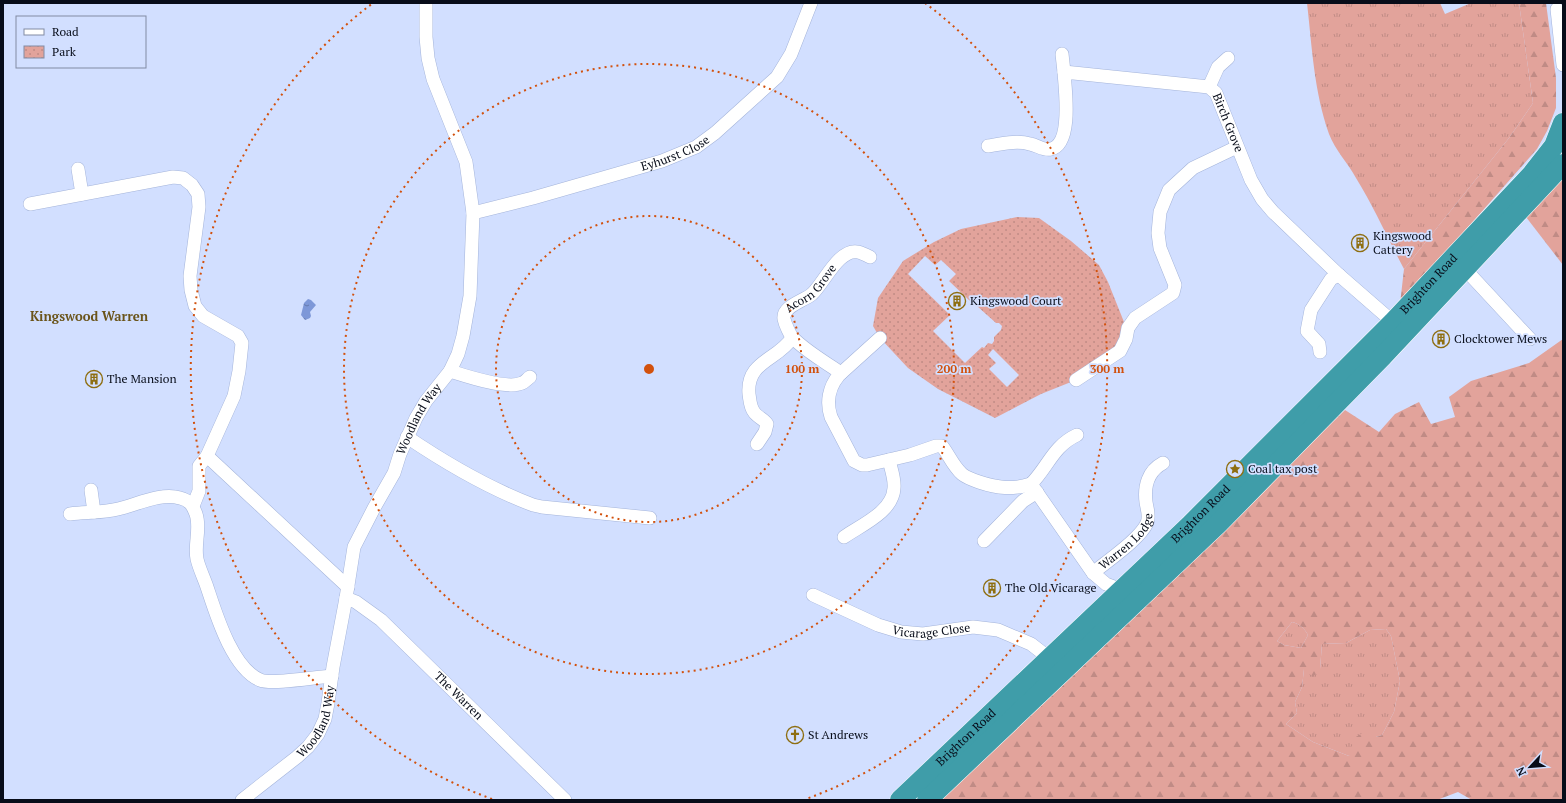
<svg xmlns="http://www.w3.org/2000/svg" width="1566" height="803" font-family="'PT Serif',serif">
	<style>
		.grass { fill: url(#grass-tufts) }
		.forest { fill: url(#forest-firs); fill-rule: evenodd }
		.park { fill: url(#park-dots); fill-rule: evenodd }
		.water { fill: url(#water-ripples) }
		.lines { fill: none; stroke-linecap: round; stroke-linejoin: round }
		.minor-casing { stroke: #a4b4da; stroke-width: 14 }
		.highway-casing { stroke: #fff; stroke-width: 21 }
		.minor { stroke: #fff; stroke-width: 13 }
		.highway { stroke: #3f9da9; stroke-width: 20 }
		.ring { fill: none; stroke: #d2510d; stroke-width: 2; stroke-dasharray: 2 4 }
		.labels { text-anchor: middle; stroke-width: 3.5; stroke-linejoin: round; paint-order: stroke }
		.street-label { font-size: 12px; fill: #070c19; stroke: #d2dfff }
		.poi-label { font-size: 12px; fill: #070c19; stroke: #d2dfff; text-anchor: start }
		.neighbourhood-label { font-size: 13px; font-weight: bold; fill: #6a541a; stroke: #d2dfff }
		.centre { fill: #d2510d; stroke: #d2dfff; stroke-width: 2 }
		.ring-label { font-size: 12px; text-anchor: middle; font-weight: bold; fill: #d2510d; stroke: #d2dfff; stroke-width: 3.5; stroke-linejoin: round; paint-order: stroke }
	</style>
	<defs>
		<pattern id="grass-tufts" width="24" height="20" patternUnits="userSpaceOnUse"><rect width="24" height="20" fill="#e2a39b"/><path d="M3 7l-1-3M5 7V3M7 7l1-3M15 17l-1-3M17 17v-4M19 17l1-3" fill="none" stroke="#c08b85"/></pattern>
		<pattern id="forest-firs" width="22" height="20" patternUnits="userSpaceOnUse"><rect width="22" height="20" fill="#e2a39b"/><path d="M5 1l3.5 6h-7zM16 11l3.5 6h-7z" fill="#c08b85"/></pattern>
		<pattern id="park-dots" width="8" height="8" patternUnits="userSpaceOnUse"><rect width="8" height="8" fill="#e2a39b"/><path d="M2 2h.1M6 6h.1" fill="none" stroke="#c08b85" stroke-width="1.8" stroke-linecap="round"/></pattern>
		<pattern id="water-ripples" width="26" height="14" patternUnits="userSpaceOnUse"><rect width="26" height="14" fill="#7e98d8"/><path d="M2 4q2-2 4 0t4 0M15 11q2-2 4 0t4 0" fill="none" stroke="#657aae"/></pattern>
	</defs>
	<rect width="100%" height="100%" fill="#d2dfff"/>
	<g class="grass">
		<path d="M1307,3H1440L1445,14L1471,3H1519L1533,103L1509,138L1404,269C1388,239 1374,207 1356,178C1348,163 1335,150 1329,134C1314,92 1312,47 1307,3Z"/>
		<path d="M1292,622C1300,624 1304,628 1308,635L1301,648L1284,645L1277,641Z"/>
		<polygon points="1386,629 1391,636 1400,681 1394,712 1382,735 1376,737 1349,756 1313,742 1286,724 1297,713 1295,702 1302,687 1304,669 1320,669 1322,644 1346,643 1370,630"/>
	</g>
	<g class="forest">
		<polygon points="1519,3 1546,3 1556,78 1556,108 1547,131 1537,149 1400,304 1404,269 1509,138 1533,103"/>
		<polygon points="1563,177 1563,265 1526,217"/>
		<path d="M1563,339V800H1472L1458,792L1437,800H938L1119,630L1345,410L1379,432L1395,414L1419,402L1431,424L1455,417L1449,397L1471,381L1529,363ZM1292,622C1300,624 1304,628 1308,635L1301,648L1284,645L1277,641ZM1386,629L1391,636L1400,681L1394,712L1382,735L1376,737L1366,731L1354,738L1349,756L1313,742L1286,724L1297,713L1295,702L1302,687L1304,669L1313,677L1320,669L1322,644L1346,643L1370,630Z"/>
	</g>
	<path class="park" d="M1017,217L1039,218L1071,241L1099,265L1108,282L1126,327V339L1076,380L1041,394L995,418L938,389L908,368L880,338L873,326L878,298L903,261L934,242L961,229ZM925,256L935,265L941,260L956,274L949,281L970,301L976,300L978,302L977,306L996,323H999L1002,326L1001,330L994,337V341L992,344L988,343L984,348L982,347L965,363L933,331L950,315L908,274ZM993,349L1019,375L1007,387L989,369L996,363L988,355Z"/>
	<polygon class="water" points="308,299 311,300 316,305 310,312 311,316 310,318 305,320 301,315 304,303"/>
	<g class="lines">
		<g class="minor-casing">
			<g id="minor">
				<polyline points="1557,9 1563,65"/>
				<polyline points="1062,54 1064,72"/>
				<polyline points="1209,87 1218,67 1228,58"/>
				<path id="s1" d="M988,146C1001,144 1017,140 1030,144C1037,145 1044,151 1051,149C1073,144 1065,88 1064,72L1209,87L1216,93L1251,180L1262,199L1273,212L1339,275L1393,322"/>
				<polyline points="78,169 82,194"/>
				<polyline points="30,204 173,177 183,178 192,185 198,194 199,207 190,276 191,290 195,306 203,316 238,336 242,343 239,371 234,396 207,456 199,466 199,491 193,506"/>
				<path id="s2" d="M473,213L533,198L662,161L696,147L715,133L777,77L791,54L811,3"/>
				<polyline points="1464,268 1530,339"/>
				<path d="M880,338L839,375C829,387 826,402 831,417L854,461L862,465H867L910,455L936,446H942C949,455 953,466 962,474C967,478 973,480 979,482C997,488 1013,490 1031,484L1093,573L1106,584L1122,590"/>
				<polyline points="1320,352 1319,344 1307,331 1311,310 1331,279 1339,275"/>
				<path d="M450,371C466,376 507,390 522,383C525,382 527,379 530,377"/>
				<path id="s3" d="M841,373C825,362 807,352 793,338C790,335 785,324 784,319C782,306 804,301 812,294C824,283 839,248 858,252C862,253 866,255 870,257"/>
				<polyline points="1076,380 1120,351 1126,339 1128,328 1135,318 1173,293 1175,285 1160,248 1158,233 1160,212 1169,190 1193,168 1237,147"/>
				<path d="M407,437C447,464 488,488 533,505L542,507L650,518"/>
				<path d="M757,444L765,432L767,424C764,419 757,417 754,412C750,407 750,400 749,394C746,361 778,360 792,338"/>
				<polyline points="207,456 348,587"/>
				<path d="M1031,484C1048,467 1053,446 1077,435"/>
				<polyline points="91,490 94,512"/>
				<path d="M70,514C86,512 102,513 118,509C136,505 161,492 180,498C189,500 193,505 196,514C201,528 194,544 197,559C199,568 204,578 207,587C216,614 232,668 260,680C272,685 316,677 332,676"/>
				<path d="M844,537C861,525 893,512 894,488C895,479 891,469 889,460"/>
				<polyline points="984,541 1023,501 1037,492"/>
				<path id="s4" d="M1093,573C1107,561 1140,539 1147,523C1150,516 1147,509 1146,502C1144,486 1148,471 1163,463"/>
				<path id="s5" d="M813,595L878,625L901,632L923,634L973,627L998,630L1031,644L1049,658"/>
				<path id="s6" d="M346,598L356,602L381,620L565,800"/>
				<path id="s7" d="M242,800L297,757L308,747L318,734L325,719L328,703L333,667L346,598L354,547L374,508L394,473L400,454L416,418L426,401L450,371L458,354L463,336L470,296L473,213L466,162L433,79L428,58L426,37V3"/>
			</g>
		</g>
		<g class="highway-casing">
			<g id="highway">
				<path id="s8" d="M900,800L1189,526L1393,322L1532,174L1554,146L1563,123"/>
				<polyline points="927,800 1218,524 1383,356 1563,164"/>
			</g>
		</g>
		<use href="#minor" class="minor"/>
		<use href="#highway" class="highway"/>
	</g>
	<g class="ring">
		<circle cx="649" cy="369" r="153"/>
		<circle cx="649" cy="369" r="305"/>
		<path d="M492 799A458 458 0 0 1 373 3M925 3A458 458 0 0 1 806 799"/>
	</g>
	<defs>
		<g id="building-ring" transform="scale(0.9)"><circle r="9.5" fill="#d2dfff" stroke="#8e6e11" stroke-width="1.5"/><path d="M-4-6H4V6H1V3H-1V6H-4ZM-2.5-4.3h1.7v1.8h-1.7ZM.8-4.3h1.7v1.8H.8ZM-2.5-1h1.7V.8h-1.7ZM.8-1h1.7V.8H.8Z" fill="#8e6e11"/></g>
		<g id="sight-ring" transform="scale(0.9)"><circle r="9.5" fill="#d2dfff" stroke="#8e6e11" stroke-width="1.5"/><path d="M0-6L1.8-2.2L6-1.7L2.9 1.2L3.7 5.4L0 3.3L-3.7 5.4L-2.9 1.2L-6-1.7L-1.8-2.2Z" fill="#8e6e11"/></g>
		<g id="church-ring" transform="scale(0.9)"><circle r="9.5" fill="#d2dfff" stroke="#8e6e11" stroke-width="1.5"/><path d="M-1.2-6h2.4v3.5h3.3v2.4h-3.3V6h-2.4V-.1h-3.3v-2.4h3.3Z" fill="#8e6e11"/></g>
	</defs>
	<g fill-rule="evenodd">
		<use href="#building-ring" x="1360" y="243"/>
		<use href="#building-ring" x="957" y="301"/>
		<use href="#building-ring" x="1441" y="339"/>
		<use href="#building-ring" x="94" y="379"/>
		<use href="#sight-ring" x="1235" y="469"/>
		<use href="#building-ring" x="992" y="588"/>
		<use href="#church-ring" x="795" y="735"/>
	</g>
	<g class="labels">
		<g class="street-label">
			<text dy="4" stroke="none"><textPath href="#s1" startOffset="334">Birch Grove</textPath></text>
			<text dy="4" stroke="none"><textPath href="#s2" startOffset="211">Eyhurst Close</textPath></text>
			<text dy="4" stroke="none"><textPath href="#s8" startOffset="739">Brighton Road</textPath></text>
			<text dy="4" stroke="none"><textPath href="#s3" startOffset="123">Acorn Grove</textPath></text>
			<text dy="4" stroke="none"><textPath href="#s7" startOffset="436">Woodland Way</textPath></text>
			<text dy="4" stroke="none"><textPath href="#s8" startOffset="415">Brighton Road</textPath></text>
			<text dy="4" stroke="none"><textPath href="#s4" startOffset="47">Warren Lodge</textPath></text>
			<text dy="4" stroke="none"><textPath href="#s5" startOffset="126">Vicarage Close</textPath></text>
			<text dy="4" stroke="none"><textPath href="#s6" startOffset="150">The Warren</textPath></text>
			<text dy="4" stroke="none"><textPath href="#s7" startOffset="112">Woodland Way</textPath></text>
			<text dy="4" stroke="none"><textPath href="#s8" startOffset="91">Brighton Road</textPath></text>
		</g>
		<g class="poi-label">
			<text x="1373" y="240">Kingswood<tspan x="1373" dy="14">Cattery</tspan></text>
			<text x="970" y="305">Kingswood Court</text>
			<text x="1454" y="343">Clocktower Mews</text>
			<text x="107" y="383">The Mansion</text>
			<text x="1248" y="473">Coal tax post</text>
			<text x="1005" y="592">The Old Vicarage</text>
			<text x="808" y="739">St Andrews</text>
		</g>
		<g class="neighbourhood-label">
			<text x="89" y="321">Kingswood Warren</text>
		</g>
	</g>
	<circle cx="649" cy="369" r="6" class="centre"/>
	<g class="ring-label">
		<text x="802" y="373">100 m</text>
		<text x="954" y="373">200 m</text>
		<text x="1107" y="373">300 m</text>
	</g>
	<rect width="1566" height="803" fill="none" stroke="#070c19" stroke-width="8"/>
	<rect x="16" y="16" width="130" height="52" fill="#d2dfff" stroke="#818ba3"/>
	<rect x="24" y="29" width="20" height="6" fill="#ffffff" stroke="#818ba3"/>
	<text x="52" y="36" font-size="12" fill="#070c19">Road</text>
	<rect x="24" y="46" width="20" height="12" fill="url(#park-dots)" stroke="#818ba3"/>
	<text x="52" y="56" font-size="12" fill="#070c19">Park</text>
	<g transform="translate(1530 767) rotate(244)" stroke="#d2dfff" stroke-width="3" paint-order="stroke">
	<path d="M0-3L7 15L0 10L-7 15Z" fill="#070c19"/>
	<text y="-6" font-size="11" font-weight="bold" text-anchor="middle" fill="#070c19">N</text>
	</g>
</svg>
